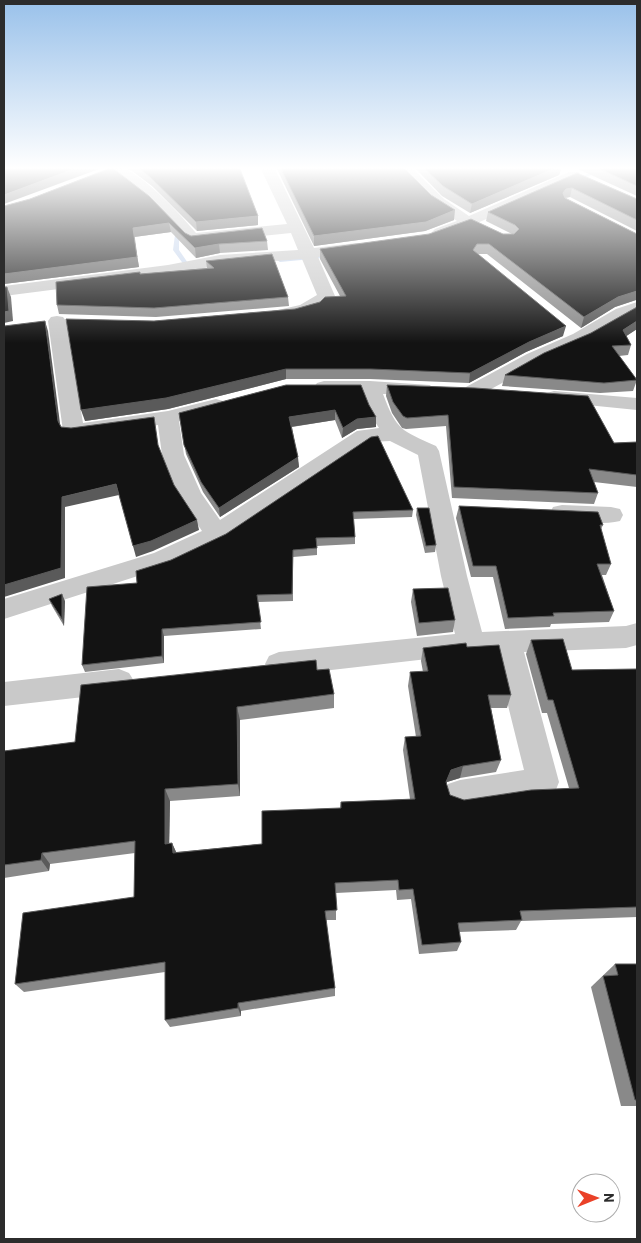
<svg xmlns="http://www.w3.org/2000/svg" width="641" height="1243" font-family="Barlow,sans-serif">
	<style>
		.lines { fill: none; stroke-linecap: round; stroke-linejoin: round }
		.stream { fill: #c4d4ec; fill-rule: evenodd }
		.minor { fill: #c9c9c9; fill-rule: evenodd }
		.wall { fill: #898989 }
		.shaded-wall { fill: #5a5a5a }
		.building { fill: #131313; stroke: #5a5a5a }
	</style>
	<rect width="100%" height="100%" fill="#fff"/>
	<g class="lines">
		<g class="stream">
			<polygon points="599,169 605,169 575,182 571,181"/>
			<polygon points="175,228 177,229 179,235 179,250 190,266 194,266 194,268 187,269 173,250 175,235 173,229"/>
			<polygon points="331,254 334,256 333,257 280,262 277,260 280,258"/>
		</g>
		<g class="minor">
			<path d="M108,169C113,169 120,168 124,169C144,175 183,217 196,233L287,224L261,169H275L314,248L356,243L362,245L364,248L362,251L356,253L318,257L335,296C324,311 296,322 278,318L275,314L278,310L300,305L317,295L302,259L220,265L168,275L4,296V286L168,265L220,255L298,250L291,233L192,243L187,241L152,203Z"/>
			<polygon points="398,169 413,169 444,199 469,216 569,172 579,172 581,175 579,178 475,224 440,237 435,235 432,232 435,229 457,221 434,205"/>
			<polygon points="637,302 637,313 587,342 541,362 480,395 473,397 466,395 463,391 466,387 527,354 573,334 616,309"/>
			<path d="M57,316L63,317L66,321L83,423L168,411L216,399L223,401L226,405L223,409L179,421L184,455L201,493L220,520L357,431L379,428L370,414L362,394L317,391L314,387L317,383L324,381H370L430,385L433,389L430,393L423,395L383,394C397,431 401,430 436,446L439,451L467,576L482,632L626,626L637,623V645L626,648L524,652L559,782L555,792L543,797L460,810L448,806L444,795L448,784L460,780L524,770L495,653L471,654L279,676L269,672L265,664L269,656L279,652L455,634L441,576L418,455L390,441L370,442L226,540L172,565L4,619V599L154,553L202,531L178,495L162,455L158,425L74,437L66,436L63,431L48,321L51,317Z"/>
			<polygon points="554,391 637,398 637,410 547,401 544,397 547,393"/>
			<path d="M562,505L611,507L620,509L623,515L620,521C603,525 570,523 553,519L550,513L553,507Z"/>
			<polygon points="119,669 129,673 134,681 129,689 119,693 4,706 4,682"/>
		</g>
	</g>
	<g class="wall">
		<polygon points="108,169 185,233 191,236 267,241 268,250 220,253 196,258 171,232 134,237 139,267 4,284 30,199"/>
		<polygon points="127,169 240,169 258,225 197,231 152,186 132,171"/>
		<polygon points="277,169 405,169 454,220 425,231 314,246"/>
		<polygon points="416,169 561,169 559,175 470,213 442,196"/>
		<polygon points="578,169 637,169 637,196"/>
		<polygon points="577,173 637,199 637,231 570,197 565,198 637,234 637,301 636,300 615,307 581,328 487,254 478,254 563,336 526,352 469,383 370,379 286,379 168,409 85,421 154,321 295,309 340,296 320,259 320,249 503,234 512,234 486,221 488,212"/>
		<polygon points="206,261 288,297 289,306 156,317 59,314 57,305 140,274 207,268"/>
		<polygon points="637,307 637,329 626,336 631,345 628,355 619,356 637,380 633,391 600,393 502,386 505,375 591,333"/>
		<polygon points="387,385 614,443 637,442 637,487 594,482 598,493 594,504 452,498 446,426 406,429 402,428 392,413 386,396"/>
		<polygon points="369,405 376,417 376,427 357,429 342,438 335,420 292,427 299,467 220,517 203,492 186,454 179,413"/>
		<polygon points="371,437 413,510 412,517 353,519 355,537 355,544 317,546 317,555 293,557 293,601 258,602 261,629 164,636 164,663 85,672 82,665 137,583 171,560 226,534"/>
		<polygon points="459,506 603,525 601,529 611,564 606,575 602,575 614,611 609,622 551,624 550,627 505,629 493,577 471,577 456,518"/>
		<polygon points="417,508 436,545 435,552 425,553 416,515"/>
		<polygon points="413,589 455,620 453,632 417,636 411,602"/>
		<polygon points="49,599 65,601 64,626 52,606"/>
		<polygon points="531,640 572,670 637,669 637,917 521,921 516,930 459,932 461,942 457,951 419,954 411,899 397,900 396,890 336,893 336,920 326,920 335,988 335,996 241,1011 241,1016 170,1027 165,1020 165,972 24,992 15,984 134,897 135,853 50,864 49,871 4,878 4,751 75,742 317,670 334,694 334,708 240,720 240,796 170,801 169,843 172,843 176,852 262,844 340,808 341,802 410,799 403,750 405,737 416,737 408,686 410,672 423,672 421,661 423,648 467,647 511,695 507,708 491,708 501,760 496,772 460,778 447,782 446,785 450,795 464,800 569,788 547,713 542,713 526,654"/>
		<polygon points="615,964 637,964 637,1106 621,1106 591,987"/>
	</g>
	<g class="shaded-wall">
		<polygon points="74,169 99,169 4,204 4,195"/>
		<polygon points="553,169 561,169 559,175 470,213 472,204"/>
		<polygon points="572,188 570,197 564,198 563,193 566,189"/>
		<polygon points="455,210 454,220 425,231 314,246 314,236"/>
		<polygon points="258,216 258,225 197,231 196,222"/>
		<polygon points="169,223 171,232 134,237 139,267 4,284 4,274 133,228"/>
		<polygon points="219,244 220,253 196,258 195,248"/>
		<polygon points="7,287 11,297 13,321 4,323 4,312"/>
		<polygon points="637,291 636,300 615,307 581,328 584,317 618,297"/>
		<polygon points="45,321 48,331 61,431 58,421"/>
		<polygon points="637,321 637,329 619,341 623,330"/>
		<polygon points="566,326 563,336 526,352 469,383 470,373 529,342"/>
		<polygon points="286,369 286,379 168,409 85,421 81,410"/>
		<polygon points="335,410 335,420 290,427 289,417"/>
		<polygon points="376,417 376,427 357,429 342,438 343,428 357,419"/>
		<polygon points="298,457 299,467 220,517 219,508"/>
		<polygon points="116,484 119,495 65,507 65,578 4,597 4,585 62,497"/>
		<polygon points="197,520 199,530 153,551 136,557 133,546"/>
		<polygon points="62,594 65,601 64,626 62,619"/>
		<polygon points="162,629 164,636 164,663 162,656"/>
		<polygon points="237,707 240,720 240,796 238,784"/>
		<polygon points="463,766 460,778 447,782 442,794 446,782 451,770"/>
		<polygon points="165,789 170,801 169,855 165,844"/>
		<polygon points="172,843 177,854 173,853"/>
		<polygon points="42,853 50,864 49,871 41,860"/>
		<polygon points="238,1003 241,1011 241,1016 238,1008"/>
	</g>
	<g class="building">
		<polygon points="4,169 74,169 4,195"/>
		<polygon points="108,169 114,169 149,196 185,233 191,236 262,228 267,241 219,244 195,248 169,223 133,228 137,257 4,274 4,206 30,199"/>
		<polygon points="140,169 240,169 258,216 196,222 150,177"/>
		<polygon points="281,169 405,169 431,195 455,210 426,222 314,236"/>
		<polygon points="425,169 553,169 472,204 443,186"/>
		<polygon points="600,169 637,169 637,186"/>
		<polygon points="577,173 637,199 637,220 572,188 566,189 563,193 565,198 637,234 637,291 618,297 584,317 489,244 477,244 473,250 566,326 529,342 470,373 371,369 286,369 166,398 81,410 66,319 154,321 295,309 320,302 325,297 346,296 320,249 429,234 471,219 503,234 514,234 519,229 515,225 488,212"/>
		<polygon points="272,254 288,297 154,308 57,305 56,282 140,272 140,274 214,268 206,261"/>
		<polygon points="4,287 7,287 9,311 4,312"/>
		<polygon points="637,307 637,321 623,330 631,345 612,346 637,380 604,383 505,375 544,353 591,333"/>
		<polygon points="45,321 58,421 61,427 71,428 154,417 158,445 174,485 197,520 151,541 133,546 116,484 62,497 61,568 4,585 4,326"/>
		<polygon points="286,385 361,385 369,405 376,417 357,419 343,428 335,410 289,417 298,457 219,508 201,482 184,445 179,413"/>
		<polygon points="387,385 475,388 588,396 614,443 637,442 637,475 589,469 598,493 454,487 448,415 407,418 403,416 393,402"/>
		<polygon points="378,436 413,510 353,512 355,537 316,538 317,548 293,550 292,594 257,595 261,622 162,629 162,656 82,665 87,587 137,583 136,571 171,560 226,534 371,437"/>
		<polygon points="459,506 598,512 603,525 600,525 611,564 597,564 614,611 553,613 554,616 508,618 496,566 473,566"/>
		<polygon points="417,508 429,508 436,545 426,546"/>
		<polygon points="448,588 455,620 419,623 413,589"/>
		<polygon points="62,594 62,619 49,599"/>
		<polygon points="563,639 572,670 637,669 637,907 520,911 522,920 458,923 461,942 422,945 413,889 399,890 398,880 335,883 337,910 325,911 335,988 238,1003 238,1008 165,1020 165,962 15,984 23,913 134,897 135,841 42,853 41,860 4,865 4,751 75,742 81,685 316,660 317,670 329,669 334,694 237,707 238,784 165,789 165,844 172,843 173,853 262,844 262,811 341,808 341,802 415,799 405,737 421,736 410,672 428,671 423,648 466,643 467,647 499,645 511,695 488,695 501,760 463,766 451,770 446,782 450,795 464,800 531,790 579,788 553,700 548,700 531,640"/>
		<polygon points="615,964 637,964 637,1100 635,1100 603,976 618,975"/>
	</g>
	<linearGradient id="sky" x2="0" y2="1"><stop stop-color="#99c1ea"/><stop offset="0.49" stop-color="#fff"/><stop offset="1" stop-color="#fff" stop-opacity="0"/></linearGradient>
	<rect width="641" height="343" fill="url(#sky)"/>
	<rect width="641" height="1243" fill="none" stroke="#2c2c2c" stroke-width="10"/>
	<g transform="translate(596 1198) rotate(89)"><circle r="24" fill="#ffffff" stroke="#ababab"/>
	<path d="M0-4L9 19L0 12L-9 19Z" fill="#ea4128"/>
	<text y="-8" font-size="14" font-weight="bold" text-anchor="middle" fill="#2c2c2c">N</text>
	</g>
</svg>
